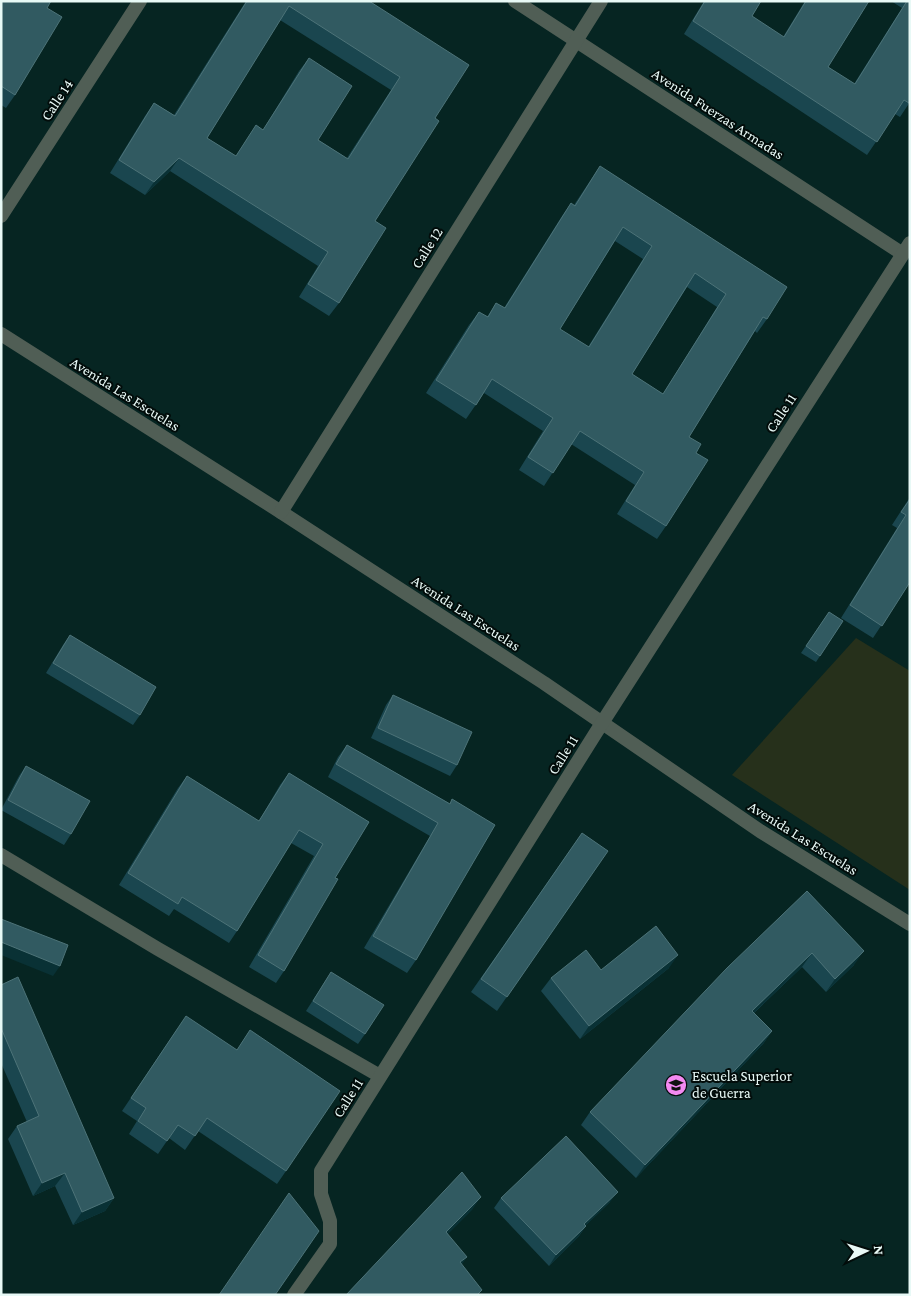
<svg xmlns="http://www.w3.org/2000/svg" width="911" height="1296" font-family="'Crimson Pro',serif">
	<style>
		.green { fill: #26301b }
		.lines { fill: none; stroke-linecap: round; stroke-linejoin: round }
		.minor { stroke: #505e55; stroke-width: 14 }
		.wall { fill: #1a464f; fill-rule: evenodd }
		.shaded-wall { fill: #093135 }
		.building { fill: #315a61; stroke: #4d7378; fill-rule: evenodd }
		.labels { text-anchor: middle; stroke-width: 4; stroke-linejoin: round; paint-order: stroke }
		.street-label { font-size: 15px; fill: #e8f9f6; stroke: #020c0a }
		.poi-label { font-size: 15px; fill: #e8f9f6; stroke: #020c0a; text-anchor: start }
	</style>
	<rect width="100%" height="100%" fill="#062522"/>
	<polygon class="green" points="856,638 910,671 910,890 732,775"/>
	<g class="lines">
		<g class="minor">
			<polyline points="515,1 903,254"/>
			<polyline points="1,216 140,1"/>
			<polyline points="1,334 281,512 544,683 760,831 910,924"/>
			<polyline points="281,512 601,1"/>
			<polyline points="1,855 158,949 380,1076"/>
			<polyline points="294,1295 330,1244 330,1221 321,1194 321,1171 602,723 910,243"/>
		</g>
	</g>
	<g class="wall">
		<polygon points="1,1 47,8 15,95 6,108 1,105"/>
		<path d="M246,1H369L435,118L375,221L339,303L329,316L299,297L318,266L170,171L145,195L110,173L145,116L154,103L174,115ZM280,20L391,90L347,158L318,140L309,58L299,71L263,130L256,125L236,156L207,138Z"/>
		<polygon points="704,1 761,1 752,16 783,37 805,1 869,1 828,67 854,84 902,8 891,1 910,1 910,102 900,117 895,114 867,155 684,34"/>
		<path d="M600,166L767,319L757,333L755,331L689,437L696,453L666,526L657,539L617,514L635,485L571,444L544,486L519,470L543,431L484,393L466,419L426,393L469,325L479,312L487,317L496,303L504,308L562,216L571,203L574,205ZM615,241L643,259L588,347L560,329ZM687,287L717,307L663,394L632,374Z"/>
		<polygon points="910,497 910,582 873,638 841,618 897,528 892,525"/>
		<polygon points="829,612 843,621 816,662 801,653"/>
		<polygon points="70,635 140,715 133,725 46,673 63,645"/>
		<polygon points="393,695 457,765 450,776 371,738 386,705"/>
		<polygon points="347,745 449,803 416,960 407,973 364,948 430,836 328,777 338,757"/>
		<polygon points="26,766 71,834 64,845 1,810 19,776"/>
		<polygon points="289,773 369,822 335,878 284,971 276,983 249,967 314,856 291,843 237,931 229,943 174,909 169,916 119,885 178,788 187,776 259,821 280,785"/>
		<polygon points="582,833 608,851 497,1011 471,992"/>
		<polygon points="807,891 854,965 826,992 802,967 754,1013 772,1031 763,1044 636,1178 581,1125 590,1112"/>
		<polygon points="669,968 580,1039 541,991 551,978 601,970"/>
		<polygon points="331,972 365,1034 358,1044 306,1011"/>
		<polygon points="1,985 114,1198 105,1211 73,1225 55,1186 33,1196 8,1139 17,1126 27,1122 1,1063"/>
		<polygon points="177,1029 237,1050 250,1030 286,1171 277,1184 198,1131 185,1150 169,1138 158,1154 129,1134 137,1121 122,1111"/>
		<polygon points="501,1198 610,1202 586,1225 586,1226 579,1236 549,1266 494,1208"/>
	</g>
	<g class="shaded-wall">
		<polygon points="179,158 170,171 145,195 154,182"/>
		<polygon points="1,942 60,966 53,976 1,955"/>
		<polygon points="864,951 854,965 826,992 835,979"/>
		<polygon points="812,953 802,967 742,1024 752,1011"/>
		<polygon points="678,955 669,968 580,1039 589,1026"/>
		<polygon points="772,1031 763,1044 636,1178 645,1165"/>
		<polygon points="65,1173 55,1186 33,1196 42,1183"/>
		<polygon points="618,1192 610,1202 577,1234 584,1224"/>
		<polygon points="481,1197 472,1210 437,1245 446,1232"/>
		<polygon points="114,1198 105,1211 73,1225 82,1212"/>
		<polygon points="586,1226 579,1236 549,1266 556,1255"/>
		<polygon points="467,1257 458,1270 460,1262"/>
	</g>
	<g class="building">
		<polygon points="1,1 51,1 47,8 62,17 15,95 1,86"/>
		<path d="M247,1H369L469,65L435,118L439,121L375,221L386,228L339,303L308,284L328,252L179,158L154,182L119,160L154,103L175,116ZM289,6L400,77L348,159L318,140L352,86L309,58L263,130L256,125L236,156L207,138Z"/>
		<polygon points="705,1 761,1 752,16 784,37 806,1 869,1 828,67 855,84 907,1 910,1 910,102 909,103 904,100 877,142 693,21"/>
		<path d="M600,166L787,287L767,319L763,317L689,437L701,444L696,453L708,460L666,526L626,501L644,472L580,431L553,473L528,457L553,418L492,379L476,405L436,380L479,312L488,317L496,303L505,308L571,203L575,206ZM623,227L652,246L589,347L560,329ZM695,273L726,294L663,394L632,374Z"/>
		<polygon points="910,499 910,582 882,626 850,605 906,515 901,512"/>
		<polygon points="829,612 843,621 820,656 806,646"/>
		<polygon points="70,635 156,687 140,715 53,663"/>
		<polygon points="393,695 472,732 457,765 378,728"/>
		<polygon points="347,745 450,804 452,799 495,825 416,960 373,936 438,823 336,764"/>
		<polygon points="26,766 90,801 71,834 8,800"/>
		<polygon points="289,773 369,822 335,878 338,879 284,971 258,955 323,844 299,830 237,931 182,897 178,904 128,873 187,776 259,821"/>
		<polygon points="582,833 608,851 507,997 481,979"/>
		<polygon points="807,891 864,951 835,979 812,953 752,1011 772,1031 645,1165 590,1112 727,968"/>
		<polygon points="1,919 68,945 60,966 1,942"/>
		<polygon points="656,926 678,955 589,1026 551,978 586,950 601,970"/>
		<polygon points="331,972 384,1005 365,1034 313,1001"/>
		<polygon points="18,977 114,1198 82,1212 65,1173 42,1183 17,1126 39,1116 1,1028 1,985"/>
		<polygon points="186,1016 237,1050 250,1030 340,1091 286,1171 207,1118 195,1136 178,1125 167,1141 138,1121 146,1108 131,1098"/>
		<polygon points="566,1136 618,1192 584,1224 586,1226 556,1255 501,1198"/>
		<polygon points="462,1172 481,1197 446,1232 467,1257 460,1262 482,1290 477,1295 346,1295"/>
		<polygon points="289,1193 319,1231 275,1295 219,1295"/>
	</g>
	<defs>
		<g id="school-disc" transform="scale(1.125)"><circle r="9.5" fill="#f389f1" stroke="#020c0a"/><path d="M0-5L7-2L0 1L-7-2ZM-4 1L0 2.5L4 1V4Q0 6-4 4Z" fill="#111"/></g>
	</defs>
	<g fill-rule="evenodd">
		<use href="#school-disc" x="676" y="1085"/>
	</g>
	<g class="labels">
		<g class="street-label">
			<text transform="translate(57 100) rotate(-57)" y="5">Calle 14</text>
			<text transform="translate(718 114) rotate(33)" y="5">Avenida Fuerzas Armadas</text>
			<text transform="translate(427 248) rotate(-58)" y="5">Calle 12</text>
			<text transform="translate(125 394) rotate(32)" y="5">Avenida Las Escuelas</text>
			<text transform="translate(781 413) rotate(-57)" y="5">Calle 11</text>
			<text transform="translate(466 613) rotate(33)" y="5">Avenida Las Escuelas</text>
			<text transform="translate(563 755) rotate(-58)" y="5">Calle 11</text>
			<text transform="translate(803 838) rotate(32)" y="5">Avenida Las Escuelas</text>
			<text transform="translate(348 1098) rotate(-58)" y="5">Calle 11</text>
		</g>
		<g class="poi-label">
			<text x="692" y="1081">Escuela Superior<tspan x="692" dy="17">de Guerra</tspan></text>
		</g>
	</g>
	<rect width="911" height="1296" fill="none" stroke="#e8f9f6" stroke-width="5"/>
	<g transform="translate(866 1251) rotate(86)" stroke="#020c0a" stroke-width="4" paint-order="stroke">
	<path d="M0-4L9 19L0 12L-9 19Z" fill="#e8f9f6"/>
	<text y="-8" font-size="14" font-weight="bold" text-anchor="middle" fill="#e8f9f6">N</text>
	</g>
</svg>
